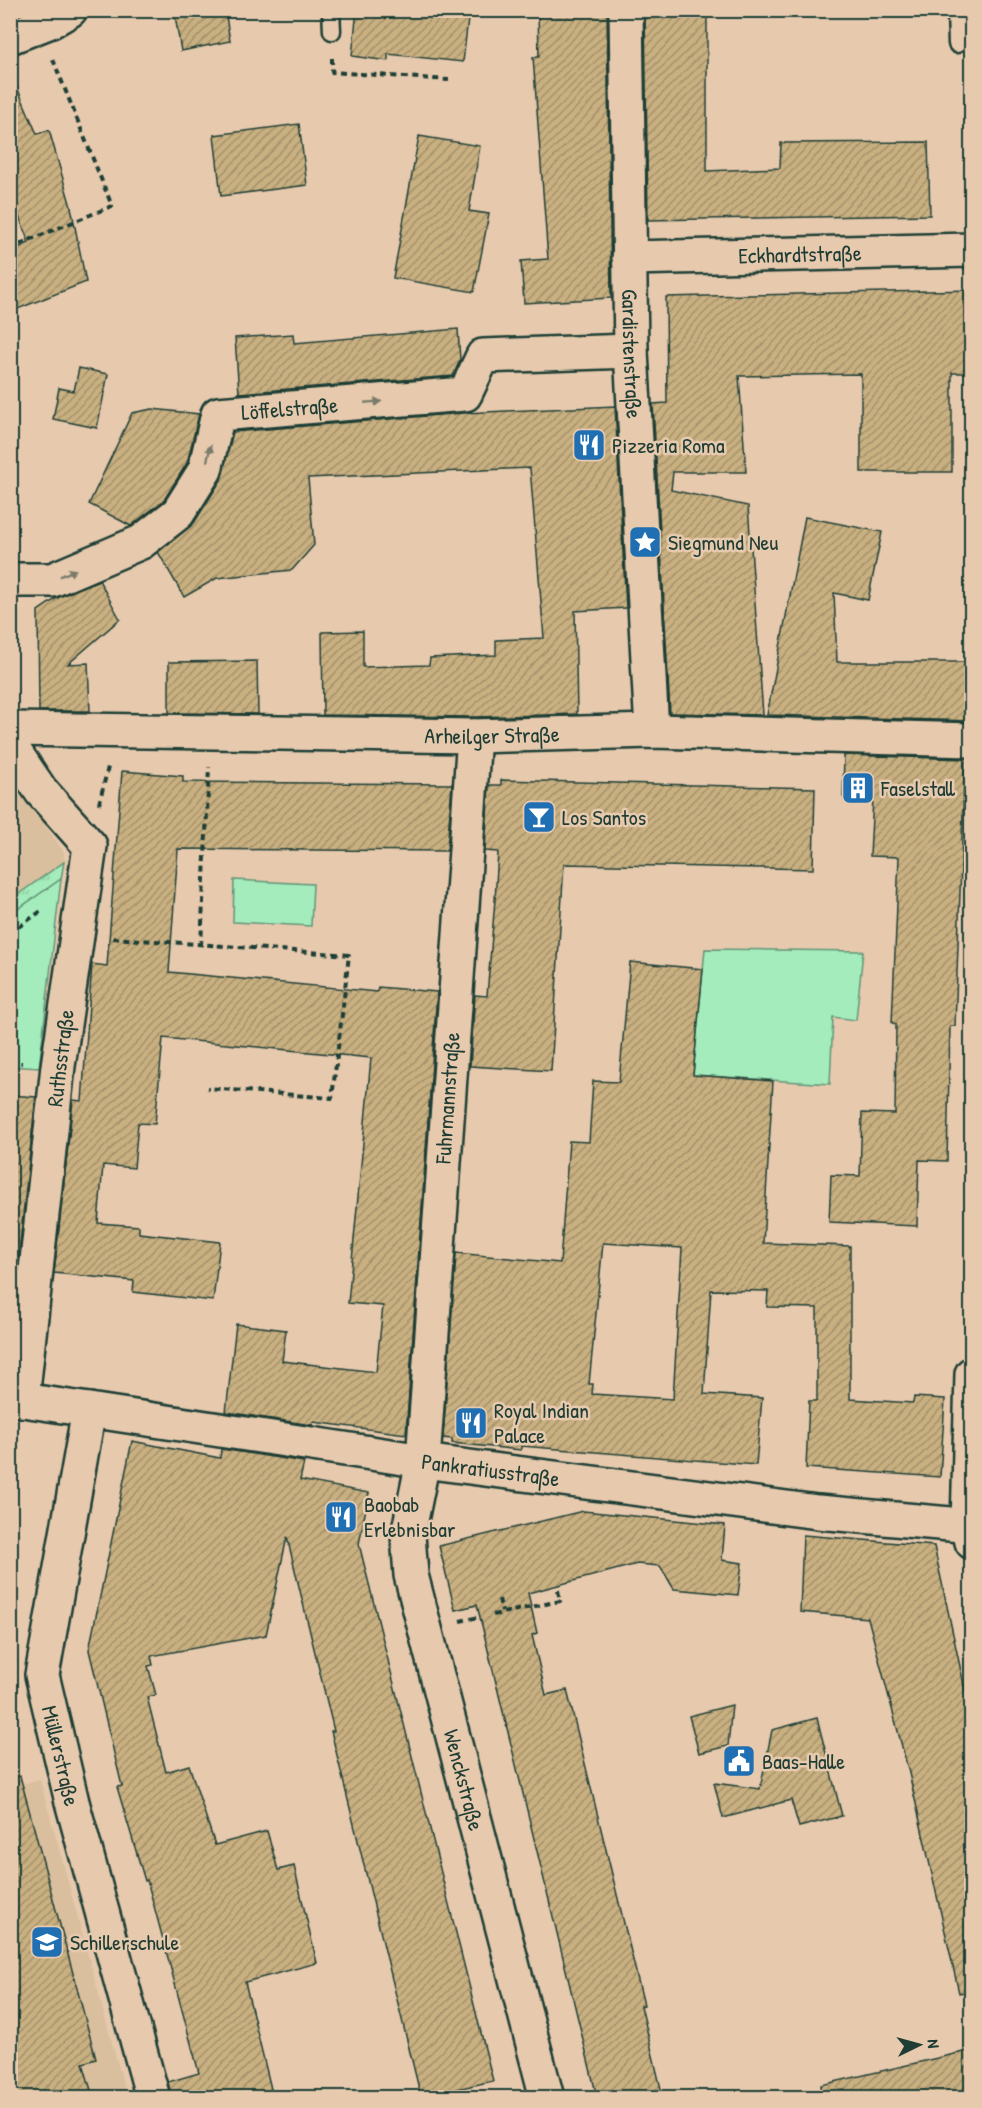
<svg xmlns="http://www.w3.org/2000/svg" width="982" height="2108" font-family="'Patrick Hand',sans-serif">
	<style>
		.built { fill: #dabf9e }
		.grass { fill: url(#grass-tufts); stroke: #629478; stroke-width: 1.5 }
		.park { fill: #a4ecbb; stroke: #629478; stroke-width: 1.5 }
		.building { fill: url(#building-hatch); stroke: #1f3d34; stroke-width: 1.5; fill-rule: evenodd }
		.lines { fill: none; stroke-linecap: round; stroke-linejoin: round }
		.service-casing { stroke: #1f3d34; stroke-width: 21 }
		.minor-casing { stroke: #1f3d34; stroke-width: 38 }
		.path { stroke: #1f3d34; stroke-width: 4; stroke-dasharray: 6 4.5; stroke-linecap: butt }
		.service { stroke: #e7caae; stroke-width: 16 }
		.minor { stroke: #e7caae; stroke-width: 33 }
		.oneway { fill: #797c6b }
		.labels { text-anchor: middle; stroke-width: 5; stroke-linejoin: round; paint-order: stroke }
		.street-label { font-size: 22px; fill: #1f3d34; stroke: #e7caae }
		.poi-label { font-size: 22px; fill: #1f3d34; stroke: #e7caae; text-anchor: start }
	</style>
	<defs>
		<pattern id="grass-tufts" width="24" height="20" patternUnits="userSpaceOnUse" patternTransform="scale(1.5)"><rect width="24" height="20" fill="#a4ecbb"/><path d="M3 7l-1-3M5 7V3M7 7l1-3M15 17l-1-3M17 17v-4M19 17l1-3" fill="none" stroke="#8dcba1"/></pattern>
		<pattern id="building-hatch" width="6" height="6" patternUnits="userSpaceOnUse" patternTransform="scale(1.5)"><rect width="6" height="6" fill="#c9b081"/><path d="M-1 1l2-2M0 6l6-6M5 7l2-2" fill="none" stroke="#a3906a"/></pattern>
	</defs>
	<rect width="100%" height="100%" fill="#e7caae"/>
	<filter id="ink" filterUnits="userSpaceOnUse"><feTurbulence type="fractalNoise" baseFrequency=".0167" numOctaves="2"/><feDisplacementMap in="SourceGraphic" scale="12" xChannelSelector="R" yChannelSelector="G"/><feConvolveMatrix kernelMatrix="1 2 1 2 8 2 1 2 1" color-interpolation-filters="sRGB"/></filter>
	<g filter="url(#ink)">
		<g class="built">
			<polygon points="10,775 64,852 64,862 11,900"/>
			<polygon points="40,1779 127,2097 11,2098 11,1787"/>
		</g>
		<polygon class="grass" points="64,862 61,879 11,914 10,900"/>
		<g class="park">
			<polygon points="61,879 39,1068 11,1066 11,914"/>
			<polygon points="234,880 313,884 311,926 233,922"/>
			<polygon points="705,949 863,951 856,1020 833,1017 830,1084 693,1075"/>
		</g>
		<g class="building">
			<polygon points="174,10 225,10 230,41 181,51"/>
			<polygon points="357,10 469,10 463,62 388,54 388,61 352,56"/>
			<polygon points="538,10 607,10 611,298 524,303 521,261 548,259 533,57 539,57"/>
			<polygon points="645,10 707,10 707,171 780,168 781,143 928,142 930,215 648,220"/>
			<polygon points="11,73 37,134 49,130 71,207 86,282 10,312 10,251 29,243 10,192"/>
			<polygon points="299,124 307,185 221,196 214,135"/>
			<polygon points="419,136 480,146 469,211 489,214 474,292 393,278"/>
			<polygon points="972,290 972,373 952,373 952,472 861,472 861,374 739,376 746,472 673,472 671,490 748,506 763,715 670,713 653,404 667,403 666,297"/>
			<polygon points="458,329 460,360 453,376 239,393 235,338 293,334 294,343"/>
			<polygon points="79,368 108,374 97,428 53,419 59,388 74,391"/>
			<polygon points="615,406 626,608 575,611 577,714 474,717 323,715 322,632 363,631 363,667 429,665 430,658 496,655 496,640 544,638 530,468 308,478 314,545 292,570 217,578 184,597 158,552 194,523 221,480 233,432 464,413"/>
			<polygon points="152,409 199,414 187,463 164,500 131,526 89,504 132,413"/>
			<polygon points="805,517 882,532 868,600 834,593 837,662 972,662 972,721 767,715"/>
			<polygon points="99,580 120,619 68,664 88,663 90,711 39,711 38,611 57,598"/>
			<polygon points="257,661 258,714 169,713 169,662"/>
			<polygon points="844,755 965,759 955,1026 950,1026 947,1161 919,1160 917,1226 829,1222 831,1175 860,1176 862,1113 895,1114 896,1024 892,1023 899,857 870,856 873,798 843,797"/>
			<polygon points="122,771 183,776 183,782 452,784 447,851 178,849 169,972 377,992 378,987 437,992 406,1434 313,1422 312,1425 226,1412 236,1324 286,1330 282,1361 376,1372 383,1306 348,1303 371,1058 163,1038 155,1124 138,1123 134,1168 103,1165 98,1223 139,1226 139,1233 220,1242 213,1301 133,1292 134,1281 54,1273 73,1100 82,1101 92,964 107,966"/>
			<polygon points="501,780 815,788 813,869 564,864 551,1071 470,1066 475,995 487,996 495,900 498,852 485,851 489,785 501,785"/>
			<path d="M630,962L703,969L693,1075L773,1081L763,1243L850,1246V1399L913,1403L914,1397L945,1399L940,1477L806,1468L809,1401H817V1308L767,1307L768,1291L711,1290L704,1394L762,1398L756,1465L521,1446V1450L452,1443V1439L443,1438L456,1253L560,1263L569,1141L589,1142L593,1081L619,1082ZM603,1243L682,1248L673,1399L592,1394L593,1384H589Z"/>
			<polygon points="10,1095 36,1097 17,1270 10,1270"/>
			<polygon points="132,1441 220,1458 221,1449 304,1462 300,1480 369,1493 359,1544 493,2081 421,2097 331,1731 334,1731 287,1537 266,1635 151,1656 153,1665 148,1666 156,1695 147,1697 166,1772 189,1765 215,1845 267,1831 278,1870 294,1866 317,1963 245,1982 273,2097 171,2097 168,2082 199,2073 147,1880 145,1881 117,1787 122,1786 89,1650"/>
			<polygon points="583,1511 725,1525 722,1560 742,1563 738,1595 674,1589 660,1566 637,1564 528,1593 537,1633 532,1635 546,1695 567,1690 644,2005 641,2006 663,2097 597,2097 477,1605 455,1610 439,1546"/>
			<polygon points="803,1535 934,1546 972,1722 972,1991 959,1993 909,1773 868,1618 800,1612"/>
			<polygon points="732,1705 728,1746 699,1753 689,1716"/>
			<polygon points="817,1718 842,1816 799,1827 791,1800 723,1818 714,1783 760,1789 772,1730"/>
			<polygon points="20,1776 96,2059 83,2063 93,2097 10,2097 10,1778"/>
			<polygon points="972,2050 972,2097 822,2097 821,2085"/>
		</g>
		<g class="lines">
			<g class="service-casing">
				<g id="service">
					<polyline points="331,10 332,31"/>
					<polyline points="956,10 957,44"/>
				</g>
			</g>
			<g class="minor-casing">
				<g id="minor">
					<path id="s1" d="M626,10L631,351L652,731"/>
					<polyline points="10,37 51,21 70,10"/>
					<path id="s2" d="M629,258L972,250"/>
					<path id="s3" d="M10,580H52L141,542L178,513L205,470L218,414L465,394L483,356L631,351"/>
					<path id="s4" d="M10,729L474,736L652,731L972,740"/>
					<path id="s5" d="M474,736L423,1461L408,1535L411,1575L547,2098"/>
					<polyline points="10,745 41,791 90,846 58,1066 22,1400"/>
					<polyline points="972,1374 968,1525 972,1542"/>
					<path id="s6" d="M10,1398L423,1461L818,1512L972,1526"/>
					<path id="s7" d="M89,1410L42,1675L72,1802L153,2098"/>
				</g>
			</g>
			<g class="path">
				<polyline points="332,58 332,72 449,80"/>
				<polyline points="10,248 112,206 52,57"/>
				<polyline points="99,804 108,767"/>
				<polyline points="10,933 44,909"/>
				<polyline points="113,938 349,955 332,1098 207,1088"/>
				<polyline points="201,946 209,767"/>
				<polyline points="10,1062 22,1063"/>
				<polyline points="499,1599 502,1612"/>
				<polyline points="493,1615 560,1601 557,1585"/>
				<polyline points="460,1621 479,1617"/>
			</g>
			<use href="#service" class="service"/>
			<use href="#minor" class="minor"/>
		</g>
		<defs><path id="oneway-solid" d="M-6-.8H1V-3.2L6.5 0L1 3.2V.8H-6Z" transform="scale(1.5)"/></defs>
		<g class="oneway">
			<use href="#oneway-solid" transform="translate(373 402) rotate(-5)"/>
			<use href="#oneway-solid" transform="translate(209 453) rotate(-77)"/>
			<use href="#oneway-solid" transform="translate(68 573) rotate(-23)"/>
		</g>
	</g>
	<defs>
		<g id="restaurant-square" transform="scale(1.725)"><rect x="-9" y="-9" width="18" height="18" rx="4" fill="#1f6fb2" stroke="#e7caae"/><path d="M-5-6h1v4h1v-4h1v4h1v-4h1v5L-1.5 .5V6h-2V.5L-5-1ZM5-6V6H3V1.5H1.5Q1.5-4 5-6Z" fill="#fff"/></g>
		<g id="sight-square" transform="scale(1.725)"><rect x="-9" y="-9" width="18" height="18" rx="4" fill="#1f6fb2" stroke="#e7caae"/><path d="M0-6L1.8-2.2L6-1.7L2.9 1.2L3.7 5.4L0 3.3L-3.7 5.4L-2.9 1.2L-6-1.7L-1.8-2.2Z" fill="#fff"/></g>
		<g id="building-square" transform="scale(1.725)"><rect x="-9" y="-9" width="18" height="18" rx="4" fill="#1f6fb2" stroke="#e7caae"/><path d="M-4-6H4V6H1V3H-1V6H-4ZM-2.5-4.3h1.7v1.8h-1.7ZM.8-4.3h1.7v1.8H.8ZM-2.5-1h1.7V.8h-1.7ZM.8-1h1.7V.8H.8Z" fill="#fff"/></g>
		<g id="bar-square" transform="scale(1.725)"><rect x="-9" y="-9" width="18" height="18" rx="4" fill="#1f6fb2" stroke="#e7caae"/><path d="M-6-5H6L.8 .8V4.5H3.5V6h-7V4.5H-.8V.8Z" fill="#fff"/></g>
		<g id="civic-square" transform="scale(1.725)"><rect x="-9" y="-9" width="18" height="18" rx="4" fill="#1f6fb2" stroke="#e7caae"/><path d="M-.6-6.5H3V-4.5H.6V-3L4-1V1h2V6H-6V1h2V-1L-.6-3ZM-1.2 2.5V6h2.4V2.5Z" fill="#fff"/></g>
		<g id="school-square" transform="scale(1.725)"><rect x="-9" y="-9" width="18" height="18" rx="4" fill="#1f6fb2" stroke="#e7caae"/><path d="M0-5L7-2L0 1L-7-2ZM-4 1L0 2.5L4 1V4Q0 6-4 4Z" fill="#fff"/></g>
	</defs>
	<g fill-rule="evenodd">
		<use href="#restaurant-square" x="589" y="445"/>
		<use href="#sight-square" x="645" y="542"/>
		<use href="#building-square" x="858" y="788"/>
		<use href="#bar-square" x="539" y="817"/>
		<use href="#restaurant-square" x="471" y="1423"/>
		<use href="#restaurant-square" x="341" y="1517"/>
		<use href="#civic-square" x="739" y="1761"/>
		<use href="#school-square" x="47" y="1942"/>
	</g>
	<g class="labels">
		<g class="street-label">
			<text dy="8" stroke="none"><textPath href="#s2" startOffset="171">Eckhardtstraße</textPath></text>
			<text dy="8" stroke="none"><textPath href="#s1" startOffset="344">Gardistenstraße</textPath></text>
			<text dy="8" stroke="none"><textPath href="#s3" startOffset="366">Löffelstraße</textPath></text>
			<text dy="8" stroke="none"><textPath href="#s4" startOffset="482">Arheilger Straße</textPath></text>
			<text transform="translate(60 1058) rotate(-83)" y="8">Ruthsstraße</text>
			<text transform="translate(447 1098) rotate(-86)" y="8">Fuhrmannstraße</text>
			<text dy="8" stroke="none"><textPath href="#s6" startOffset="486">Pankratiusstraße</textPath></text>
			<text dy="8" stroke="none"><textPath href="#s7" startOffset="352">Müllerstraße</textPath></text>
			<text dy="8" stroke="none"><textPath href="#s5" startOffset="1054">Wenckstraße</textPath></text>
		</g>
		<g class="poi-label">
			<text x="612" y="453">Pizzeria Roma</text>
			<text x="668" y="550">Siegmund Neu</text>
			<text x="881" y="796">Faselstall</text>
			<text x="562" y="825">Los Santos</text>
			<text x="494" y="1418">Royal Indian<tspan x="494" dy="25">Palace</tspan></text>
			<text x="364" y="1512">Baobab<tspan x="364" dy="25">Erlebnisbar</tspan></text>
			<text x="762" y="1769">Baas-Halle</text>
			<text x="70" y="1950">Schillerschule</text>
		</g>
	</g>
	<rect width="982" height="2108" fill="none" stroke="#e7caae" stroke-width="36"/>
	<rect x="18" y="18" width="946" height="2072" fill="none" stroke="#1f3d34" stroke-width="2" filter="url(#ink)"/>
	<g transform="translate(919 2045) rotate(85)" stroke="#e7caae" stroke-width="4.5" paint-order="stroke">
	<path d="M0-4.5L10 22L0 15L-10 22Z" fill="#1f3d34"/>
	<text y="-9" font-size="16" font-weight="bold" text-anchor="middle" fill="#1f3d34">N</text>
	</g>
</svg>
